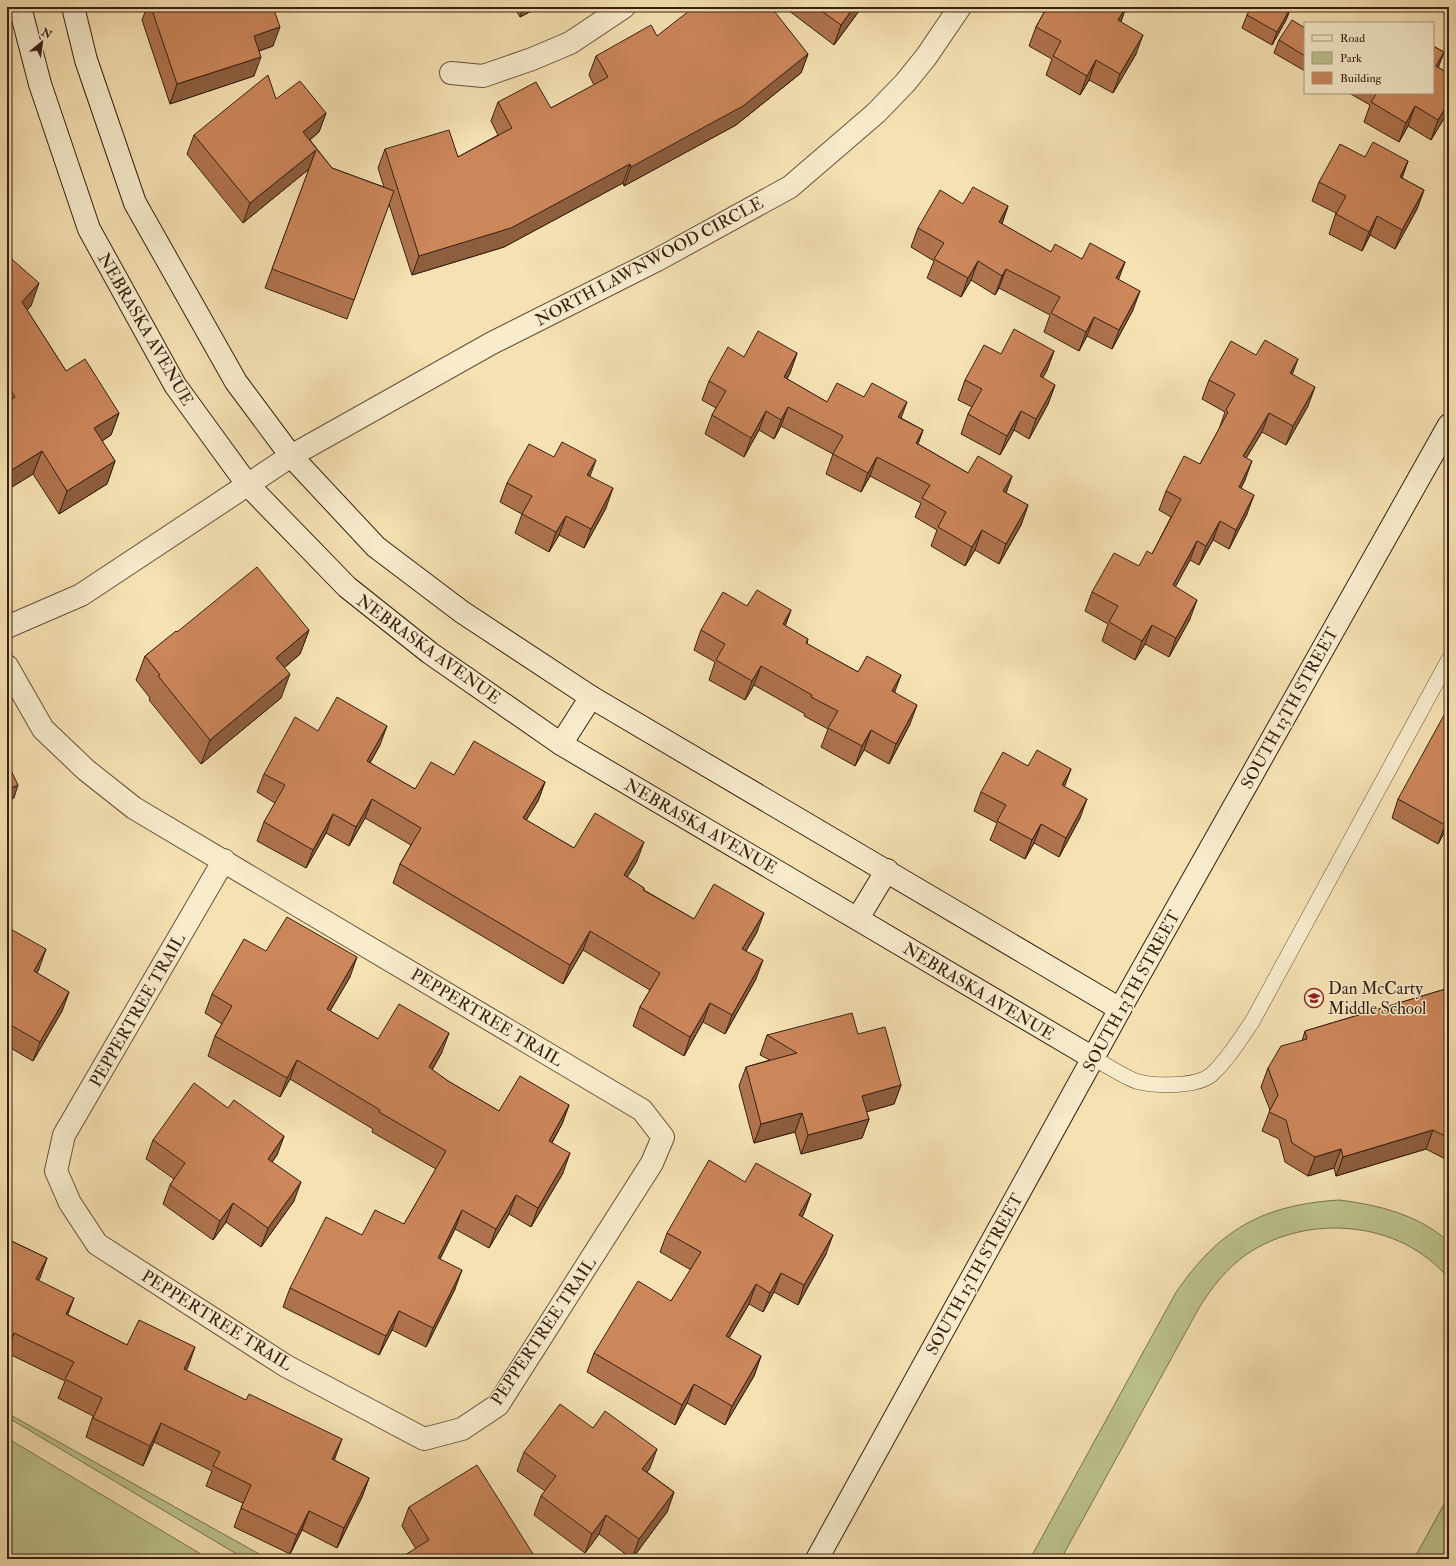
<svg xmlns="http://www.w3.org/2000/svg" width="1456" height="1566" font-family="'IM FELL Double Pica',serif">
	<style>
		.green { fill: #bcc38c; stroke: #797250 }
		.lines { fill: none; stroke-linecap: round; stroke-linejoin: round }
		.lane-casing { stroke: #66503b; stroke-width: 16 }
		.street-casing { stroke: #66503b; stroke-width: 24 }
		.secondary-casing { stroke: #362013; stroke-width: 24 }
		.lane { stroke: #f8eccd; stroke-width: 15 }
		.street { stroke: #f8eccd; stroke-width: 22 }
		.secondary { stroke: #f8eccd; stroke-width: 22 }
		.wall { fill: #af734d; stroke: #362013 }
		.shaded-wall { fill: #8e5e3f; stroke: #362013 }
		.building { fill: #cb865a; stroke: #362013 }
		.labels { text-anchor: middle; stroke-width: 3; stroke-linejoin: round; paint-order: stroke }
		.street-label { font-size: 17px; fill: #362013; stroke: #f8eccd }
		.poi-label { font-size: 17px; fill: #362013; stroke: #f8eccd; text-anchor: start }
	</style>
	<rect width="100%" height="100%" fill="#f5e1b2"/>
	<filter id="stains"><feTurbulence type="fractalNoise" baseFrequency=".005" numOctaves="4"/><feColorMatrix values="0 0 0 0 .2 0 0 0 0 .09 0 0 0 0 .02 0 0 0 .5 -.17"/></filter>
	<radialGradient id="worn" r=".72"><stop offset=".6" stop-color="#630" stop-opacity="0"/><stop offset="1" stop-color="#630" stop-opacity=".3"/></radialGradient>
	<g class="green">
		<path d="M1339,1200C1379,1205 1419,1215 1449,1242V1279C1401,1220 1308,1213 1247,1254C1227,1268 1212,1287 1199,1308L1061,1559H1030L1175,1294C1218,1230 1262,1205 1339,1200Z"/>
		<polygon points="7,1413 268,1559 245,1559 7,1417"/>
		<polygon points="7,1438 209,1559 7,1559"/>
		<polygon points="1449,1495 1449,1551 1445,1559 1414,1559"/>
	</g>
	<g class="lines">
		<g class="lane-casing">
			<path id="lane" d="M1093,1058C1105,1064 1127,1079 1139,1082C1157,1086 1196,1087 1211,1075C1228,1060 1239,1040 1252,1022L1449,659"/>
		</g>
		<g class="street-casing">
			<g id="street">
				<polyline points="451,73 483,76 532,59 570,43 624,7"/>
				<polyline points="7,627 81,595 291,456 492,343 657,260 790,187 876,113 905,83 926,57 960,7"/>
				<polyline points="7,666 43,729 86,770 134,808 642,1110 663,1137 652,1163 498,1405 462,1429 424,1439 286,1366 97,1244 70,1203 56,1171 64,1135 224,860"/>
			</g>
		</g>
		<g class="secondary-casing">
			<g id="secondary">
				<polyline points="20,7 40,84 89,229 175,385 247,484 347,587 430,653 561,744 1093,1058"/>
				<polyline points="73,7 86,60 135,203 236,382 291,456 376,547 462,612 591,697 1120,1009"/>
				<polyline points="561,744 591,697"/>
				<polyline points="858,918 887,870"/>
				<polyline points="817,1559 1120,1009 1449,425"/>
			</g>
		</g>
		<use href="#lane" class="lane"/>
		<use href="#street" class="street"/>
		<use href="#secondary" class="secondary"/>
	</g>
	<g class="wall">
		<polygon points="147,7 273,7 273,46 259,51 254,76 170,104 142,20"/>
		<polygon points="514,7 539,7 520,17"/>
		<polygon points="784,7 862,7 834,45"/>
		<polygon points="1047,7 1126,7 1121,22 1136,54 1113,93 1089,80 1080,95 1046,75 1052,59 1029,46 1036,27"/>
		<polygon points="1291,7 1286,20 1272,45 1242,28 1247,15"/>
		<polygon points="1305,28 1305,71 1274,53 1279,40"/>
		<polygon points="657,36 808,54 801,73 736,125 624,186 623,183 504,247 412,275 389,204 347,319 265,288 309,169 243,223 187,154 194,135 326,113 319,132 310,140 332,168 384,187 378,168 385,149 458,157 498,135 491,121 498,102 551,108 594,85 589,75 596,56"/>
		<polygon points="1433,46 1444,52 1438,67 1449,74 1449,110 1431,140 1408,126 1399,142 1364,122 1370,105 1349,93 1433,93"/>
		<polygon points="1365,157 1408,161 1402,178 1424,190 1417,209 1395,249 1370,235 1362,251 1329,234 1336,213 1312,201 1319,182"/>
		<polygon points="963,204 1008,206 1002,224 1051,252 1082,259 1125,262 1118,279 1133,310 1112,349 1087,336 1079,351 1044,332 1050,315 999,288 995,295 971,280 961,297 927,278 934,261 911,247 918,228"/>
		<polygon points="7,255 31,306 27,310 66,371 119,413 111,435 102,441 115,461 107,484 59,514 33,474 7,490"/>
		<polygon points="1054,351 1047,370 1042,378 1055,385 1048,404 1029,439 1014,430 1000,455 961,434 968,414 972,407 958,400 965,380 1001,354"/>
		<polygon points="797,353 790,373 787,379 827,402 901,418 923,430 918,444 968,473 1012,476 1006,493 1028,505 1021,525 999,564 975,550 965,566 931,546 937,530 915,517 921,503 870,476 861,492 826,474 833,454 781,426 774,439 759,430 744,457 705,434 712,415 716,408 702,400 709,381 744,357"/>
		<polygon points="1256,355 1292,375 1308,406 1286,445 1262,432 1246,458 1245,480 1241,488 1247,514 1229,549 1213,540 1199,565 1190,560 1175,587 1190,619 1169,657 1145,644 1135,660 1102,641 1108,624 1085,611 1092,592 1139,566 1152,554 1171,517 1159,510 1166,491 1200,464 1219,429 1225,412 1202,399 1209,380"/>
		<polygon points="590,476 606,508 584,548 559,535 549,552 515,533 522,514 500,502 507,483"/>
		<polygon points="747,606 791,610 785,626 808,639 807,644 895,692 910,724 889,764 864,750 855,766 821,747 828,729 804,716 805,714 754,685 745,700 709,680 715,662 694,650 701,630"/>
		<polygon points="309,630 300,654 284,668 281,698 201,764 149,700 150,698 136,680 145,656 177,632"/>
		<polygon points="318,731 380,745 370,763 415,789 454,775 545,782 538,801 526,820 574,848 637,861 627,877 644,888 644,890 694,919 757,932 746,951 756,979 725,1034 703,1022 684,1056 633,1026 640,1007 650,990 583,950 563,984 393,883 400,864 411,845 365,818 349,846 326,833 306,868 257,841 264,822 275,803 257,792 264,774"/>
		<polygon points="1028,766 1071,769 1064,786 1080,818 1059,857 1034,843 1025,859 990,840 997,823 974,811 981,792"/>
		<polygon points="1398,799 1449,824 1438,844 1392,818"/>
		<polygon points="7,927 39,969 37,973 69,992 62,1011 33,1061 7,1046"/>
		<polygon points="266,951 350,977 330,1011 378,1039 442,1052 432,1070 448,1081 499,1111 569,1105 562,1124 552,1143 563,1173 531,1227 509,1214 489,1248 455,1229 440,1259 455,1289 426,1347 392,1330 379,1355 283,1307 290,1288 362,1235 404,1224 436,1169 372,1132 373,1129 290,1079 280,1097 208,1056 215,1036 222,1024 205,1013 212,994"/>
		<polygon points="1449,988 1449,1161 1426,1149 1336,1176 1334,1168 1308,1176 1285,1162 1279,1139 1262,1131 1270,1110 1261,1087 1268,1068 1302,1041 1305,1031"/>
		<polygon points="858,1034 901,1085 894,1104 866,1112 869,1119 862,1138 801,1154 795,1132 754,1143 739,1086 746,1067 770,1060 760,1055 767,1035"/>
		<polygon points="228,1108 284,1136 277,1155 272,1162 294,1201 261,1247 226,1222 213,1240 163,1204 170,1185 174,1179 146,1159 153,1140"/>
		<polygon points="745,1182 811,1194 804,1213 802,1217 826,1254 798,1305 774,1292 763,1312 749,1304 729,1338 761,1356 754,1376 725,1425 687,1403 675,1425 587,1372 594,1353 671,1301 691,1270 660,1252 667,1233"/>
		<polygon points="7,1239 47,1258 38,1280 68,1315 127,1345 188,1367 186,1370 335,1458 334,1460 369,1478 362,1497 337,1548 302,1530 290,1554 234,1527 243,1503 206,1486 212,1471 154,1442 143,1466 86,1437 93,1416 58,1398 65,1381 7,1353"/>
		<polygon points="593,1428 650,1468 647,1472 674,1492 667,1512 632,1559 599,1534 585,1553 534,1515 541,1496 545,1491 517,1471 524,1452"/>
		<polygon points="409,1507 533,1554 531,1559 404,1559 405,1555 416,1549 402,1526"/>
	</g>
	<g class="shaded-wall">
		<polygon points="523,7 539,7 520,17"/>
		<polygon points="854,7 862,7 834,45 841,25"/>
		<polygon points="1126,7 1120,24 1118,20"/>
		<polygon points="1291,7 1286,20 1272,45 1277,32"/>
		<polygon points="280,27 273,46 247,55 254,36"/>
		<polygon points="1143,35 1136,54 1113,93 1120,74"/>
		<polygon points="1444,52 1437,71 1436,66"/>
		<polygon points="808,54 801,73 736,125 624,186 631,167"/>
		<polygon points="261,57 254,76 170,104 177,84"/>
		<polygon points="1096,60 1089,80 1080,95 1087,76"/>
		<polygon points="1449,102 1449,110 1431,140 1438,120"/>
		<polygon points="1415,106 1408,126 1399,142 1406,123"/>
		<polygon points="326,113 319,132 296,151 303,132"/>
		<polygon points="316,150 309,169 243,223 250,203"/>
		<polygon points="1408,161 1401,180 1400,177"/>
		<polygon points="630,164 623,183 504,247 412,275 419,256"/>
		<polygon points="1424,190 1417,209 1395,249 1402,230"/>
		<polygon points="1008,206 1001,226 999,222"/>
		<polygon points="1377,216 1370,235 1362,251 1369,232"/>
		<polygon points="978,261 971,280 961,297 968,278"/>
		<polygon points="1125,262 1118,281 1116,278"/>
		<polygon points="1006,269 999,288 995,295 1002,276"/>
		<polygon points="39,283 31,306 14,324 22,302"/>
		<polygon points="1140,291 1133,310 1112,349 1119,330"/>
		<polygon points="1094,317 1087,336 1079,351 1086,332"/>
		<polygon points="1054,351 1047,370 1033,396 1040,376"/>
		<polygon points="797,353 790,373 777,396 784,377"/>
		<polygon points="1298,359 1291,378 1290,373"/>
		<polygon points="1055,385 1048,404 1029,439 1036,419"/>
		<polygon points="1315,387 1308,406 1286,445 1293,426"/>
		<polygon points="907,402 900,421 898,417"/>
		<polygon points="788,407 781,426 774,439 781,420"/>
		<polygon points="766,411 759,430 744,457 751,438"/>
		<polygon points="1021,411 1014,430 1000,455 1007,436"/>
		<polygon points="119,413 111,435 86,451 94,428"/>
		<polygon points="1269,413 1262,432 1236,475 1243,456"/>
		<polygon points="923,430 916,449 916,443"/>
		<polygon points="42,451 33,474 7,490 7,473"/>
		<polygon points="877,457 870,476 861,492 868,473"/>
		<polygon points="596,460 589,479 587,475"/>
		<polygon points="115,461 107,484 59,514 67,491"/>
		<polygon points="1252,461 1245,480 1232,506 1239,487"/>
		<polygon points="1012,476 1005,495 1003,491"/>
		<polygon points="613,488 606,508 584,548 591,529"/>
		<polygon points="1254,495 1247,514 1229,549 1236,530"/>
		<polygon points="1028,505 1021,525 999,564 1006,544"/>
		<polygon points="566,516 559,535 549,552 556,532"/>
		<polygon points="1220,521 1213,540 1199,565 1206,546"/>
		<polygon points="982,530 975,550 965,566 972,547"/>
		<polygon points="1197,541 1190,560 1166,604 1173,585"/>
		<polygon points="1197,600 1190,619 1169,657 1176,638"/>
		<polygon points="791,610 784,629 783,624"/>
		<polygon points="1152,625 1145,644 1135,660 1142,641"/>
		<polygon points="309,630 300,654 267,682 276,658"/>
		<polygon points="761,666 754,685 745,700 752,681"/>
		<polygon points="290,674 281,698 201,764 210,740"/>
		<polygon points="901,675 894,694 892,691"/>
		<polygon points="917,705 910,724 889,764 896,744"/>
		<polygon points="387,726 380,745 360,780 367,761"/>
		<polygon points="871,730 864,750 855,766 862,746"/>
		<polygon points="1071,769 1064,788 1062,785"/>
		<polygon points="545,782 538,801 516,837 523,818"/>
		<polygon points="18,785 14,798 7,801 7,790"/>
		<polygon points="372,799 365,818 349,846 356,827"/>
		<polygon points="1087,799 1080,818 1059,857 1066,838"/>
		<polygon points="333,814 326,833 306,868 313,850"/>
		<polygon points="1449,817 1449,824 1438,844 1445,825"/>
		<polygon points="1041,824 1034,843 1025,859 1032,840"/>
		<polygon points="644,842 637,861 617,894 624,875"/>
		<polygon points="764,913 757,932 736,968 742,949"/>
		<polygon points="590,931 583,950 563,984 570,965"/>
		<polygon points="46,949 39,969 27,991 34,971"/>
		<polygon points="357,957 350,977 320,1028 327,1009"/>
		<polygon points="763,960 756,979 725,1034 732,1015"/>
		<polygon points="69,992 62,1011 33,1061 40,1042"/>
		<polygon points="710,1003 703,1022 684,1056 690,1037"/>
		<polygon points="449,1033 442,1052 422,1087 429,1067"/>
		<polygon points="297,1060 290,1079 280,1097 287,1078"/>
		<polygon points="901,1085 894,1104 855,1115 862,1096"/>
		<polygon points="569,1105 562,1124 542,1160 549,1141"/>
		<polygon points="802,1113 795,1132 754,1143 761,1124"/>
		<polygon points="869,1119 862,1138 801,1154 808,1135"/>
		<polygon points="1433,1130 1426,1149 1336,1176 1343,1157"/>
		<polygon points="284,1136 277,1155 261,1178 268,1159"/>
		<polygon points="1341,1149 1334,1168 1308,1176 1315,1157"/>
		<polygon points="570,1153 563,1173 531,1227 538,1208"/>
		<polygon points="301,1182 294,1201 261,1247 268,1228"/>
		<polygon points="811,1194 804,1213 792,1234 799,1215"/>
		<polygon points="516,1195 509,1214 489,1248 496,1229"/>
		<polygon points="233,1203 226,1222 213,1240 220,1221"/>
		<polygon points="462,1210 455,1229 431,1277 438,1258"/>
		<polygon points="833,1235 826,1254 798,1305 804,1285"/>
		<polygon points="47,1258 40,1278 29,1299 36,1279"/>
		<polygon points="462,1270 455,1289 426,1347 433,1328"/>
		<polygon points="781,1273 774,1292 763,1312 770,1293"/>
		<polygon points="756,1284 749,1304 719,1355 726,1336"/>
		<polygon points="74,1298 67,1317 66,1314"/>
		<polygon points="399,1311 392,1330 379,1355 386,1336"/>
		<polygon points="14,1333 7,1351 7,1347"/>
		<polygon points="195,1347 188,1367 177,1389 184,1369"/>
		<polygon points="761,1356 754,1376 725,1425 732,1406"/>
		<polygon points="694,1384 687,1403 675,1425 682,1405"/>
		<polygon points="161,1423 154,1442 143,1466 150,1446"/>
		<polygon points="342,1439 335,1458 325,1478 332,1459"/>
		<polygon points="657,1449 650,1468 635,1488 642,1469"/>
		<polygon points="369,1478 362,1497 337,1548 344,1528"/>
		<polygon points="674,1492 667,1512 632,1559 639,1539"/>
		<polygon points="309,1511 302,1530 290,1554 297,1535"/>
		<polygon points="606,1515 599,1534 585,1553 592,1534"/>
		<polygon points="533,1554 531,1559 525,1559"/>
	</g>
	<g class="building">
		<polygon points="151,7 273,7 280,27 254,36 261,57 177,84"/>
		<polygon points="694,7 771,7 808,54 743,106 631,167 630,164 511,228 419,256 385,149 449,130 458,157 512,128 498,102 536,82 551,108 608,77 596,56 651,25 657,36"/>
		<polygon points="816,7 854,7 841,25"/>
		<polygon points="1047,7 1126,7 1118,20 1143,35 1120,74 1096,60 1087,76 1053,56 1061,41 1036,27"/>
		<polygon points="1251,7 1291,7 1277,32 1247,15"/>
		<polygon points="1292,20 1305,28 1305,56 1279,40"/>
		<polygon points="1433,46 1444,52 1436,66 1449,74 1449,102 1438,120 1415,106 1406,123 1371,102 1377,93 1433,93"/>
		<polygon points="268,75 276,99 300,81 326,113 303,132 332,168 394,191 354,300 272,269 316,150 250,203 194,135"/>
		<polygon points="1373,142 1408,161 1400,177 1424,190 1402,230 1377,216 1369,232 1336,214 1346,196 1319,182 1340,144 1365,157"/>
		<polygon points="973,187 1008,206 999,222 1051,252 1055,244 1082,259 1090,243 1125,262 1116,278 1140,291 1119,330 1094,317 1086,332 1051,313 1060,297 1006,269 1002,276 978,261 968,278 934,259 944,243 918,228 940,190 963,204"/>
		<polygon points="7,255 39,283 22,302 66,371 85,359 119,413 94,428 115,461 67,491 42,451 7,473 7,402 15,397 7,385"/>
		<polygon points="1014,329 1054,351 1040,376 1055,385 1036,419 1021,411 1007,436 968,414 982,389 965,380 984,345 1001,354"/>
		<polygon points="758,331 797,353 784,377 827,402 837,383 864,397 872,383 907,402 898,417 923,430 916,443 968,473 978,456 1012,476 1003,491 1028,505 1006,544 982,530 972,547 938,527 946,512 922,498 930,485 877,457 868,473 833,454 843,436 788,407 781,420 766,411 751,438 712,415 726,391 709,381 728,347 744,357"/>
		<polygon points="1265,340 1298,359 1290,373 1315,387 1293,426 1269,413 1243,456 1252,461 1239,487 1254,495 1236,530 1220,521 1206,546 1197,541 1173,585 1197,600 1176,638 1152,625 1142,641 1109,622 1118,606 1092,592 1114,553 1139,566 1147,551 1152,554 1181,499 1166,491 1184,456 1200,464 1228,412 1226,410 1235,394 1209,380 1231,341 1256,355"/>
		<polygon points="562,442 596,460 587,475 613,488 591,529 566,516 556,532 522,514 532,496 507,483 529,444 554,457"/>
		<polygon points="257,567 309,630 276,658 290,674 210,740 158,676 160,675 145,656 176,631 177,632"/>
		<polygon points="757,590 791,610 783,624 808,639 806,643 858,672 867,656 901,675 892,691 917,705 896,744 871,730 862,746 828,728 838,711 811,697 812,695 761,666 752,681 716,660 725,644 701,630 723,592 747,606"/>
		<polygon points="337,697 387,726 367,761 415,789 431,762 454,775 474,741 545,782 523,818 574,848 595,813 644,842 624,875 644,888 643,890 694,919 714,884 764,913 742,949 763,960 732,1015 710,1003 690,1037 640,1007 660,973 590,931 570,965 400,864 421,828 372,799 356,827 333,814 313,850 264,822 285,785 264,774 295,717 318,731"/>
		<polygon points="1449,706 1449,817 1445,825 1398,799"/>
		<polygon points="1037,750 1071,769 1062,785 1087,799 1066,838 1041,824 1032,840 997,821 1006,805 981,792 1003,752 1028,766"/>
		<polygon points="7,762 18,785 7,790"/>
		<polygon points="287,917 357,957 327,1009 378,1039 399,1004 449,1033 429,1067 448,1081 499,1111 520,1076 569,1105 549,1141 570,1153 538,1208 516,1195 496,1229 462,1210 438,1258 462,1270 433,1328 399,1311 386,1336 290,1288 326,1217 362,1235 375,1210 404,1224 446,1151 379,1112 380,1110 297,1060 287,1078 215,1036 232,1006 212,994 244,939 266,951"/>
		<polygon points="7,927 46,949 34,971 69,992 40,1042 7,1023"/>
		<polygon points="1449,988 1449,1138 1433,1130 1343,1157 1341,1149 1315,1157 1292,1143 1286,1120 1269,1112 1278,1095 1268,1068 1281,1046 1307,1039 1305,1031"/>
		<polygon points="852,1013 858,1034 885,1027 901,1085 862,1096 869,1119 808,1135 802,1113 761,1124 746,1067 797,1053 767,1035"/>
		<polygon points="194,1083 228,1108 234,1100 284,1136 268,1159 301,1182 268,1228 233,1203 220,1221 170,1185 185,1163 153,1140"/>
		<polygon points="709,1160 745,1182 756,1163 811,1194 799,1215 833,1235 804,1285 781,1273 770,1293 756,1284 726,1336 761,1356 732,1406 694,1384 682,1405 594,1353 638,1281 671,1301 701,1252 667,1233"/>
		<polygon points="7,1239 47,1258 36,1279 74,1298 66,1314 127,1345 139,1320 195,1347 184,1369 246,1400 249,1394 342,1439 332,1459 369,1478 344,1528 309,1511 297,1535 241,1508 251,1485 213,1466 220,1452 161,1423 150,1446 93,1418 102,1398 65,1379 74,1362 14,1333 7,1347"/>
		<polygon points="560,1404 593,1428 605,1411 657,1449 642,1469 674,1492 639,1539 606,1515 592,1534 541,1496 556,1476 524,1452"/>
		<polygon points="477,1465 533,1554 525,1559 408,1559 405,1555 429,1540 409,1507"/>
	</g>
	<defs>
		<g id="school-ring" transform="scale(1)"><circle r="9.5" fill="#f8eccd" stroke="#8f2418" stroke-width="1.5"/><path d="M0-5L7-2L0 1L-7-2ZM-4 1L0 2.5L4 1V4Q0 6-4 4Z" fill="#8f2418"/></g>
	</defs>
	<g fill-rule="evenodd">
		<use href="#school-ring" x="1314" y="998"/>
	</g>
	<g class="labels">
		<g class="street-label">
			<text transform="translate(649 261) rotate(-28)" y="6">NORTH LAWNWOOD CIRCLE</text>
			<text transform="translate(146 329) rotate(60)" y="6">NEBRASKA AVENUE</text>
			<text transform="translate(429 649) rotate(36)" y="6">NEBRASKA AVENUE</text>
			<text transform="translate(1289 708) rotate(-61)" y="6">SOUTH 13TH STREET</text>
			<text transform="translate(701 826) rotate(30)" y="6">NEBRASKA AVENUE</text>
			<text transform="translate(979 991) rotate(31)" y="6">NEBRASKA AVENUE</text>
			<text transform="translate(1131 991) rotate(-61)" y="6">SOUTH 13TH STREET</text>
			<text transform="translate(137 1010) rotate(-60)" y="6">PEPPERTREE TRAIL</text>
			<text transform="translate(487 1017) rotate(31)" y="6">PEPPERTREE TRAIL</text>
			<text transform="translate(974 1274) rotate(-61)" y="6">SOUTH 13TH STREET</text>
			<text transform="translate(217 1320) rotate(32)" y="6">PEPPERTREE TRAIL</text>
			<text transform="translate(543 1331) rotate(-56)" y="6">PEPPERTREE TRAIL</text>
		</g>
		<g class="poi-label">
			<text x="1328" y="994">Dan McCarty<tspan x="1328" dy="20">Middle School</tspan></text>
		</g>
	</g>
	<rect width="1456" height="1566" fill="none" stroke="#f5e1b2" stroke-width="24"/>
	<rect x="8" y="8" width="1440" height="1550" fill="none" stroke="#362013" stroke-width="2"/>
	<rect x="12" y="12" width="1432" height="1542" fill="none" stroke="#362013"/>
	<rect x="1304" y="22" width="130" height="72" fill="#f8eccd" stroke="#aa9a83"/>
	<rect x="1312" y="35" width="20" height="6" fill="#f8eccd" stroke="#aa9a83"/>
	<text x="1340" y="42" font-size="12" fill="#362013">Road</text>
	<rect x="1312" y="52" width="20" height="12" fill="#bcc38c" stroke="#aa9a83"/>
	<text x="1340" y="62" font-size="12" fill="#362013">Park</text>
	<rect x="1312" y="72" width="20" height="12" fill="#cb865a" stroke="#aa9a83"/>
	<text x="1340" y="82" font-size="12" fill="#362013">Building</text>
	<g transform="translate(42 42) rotate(29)" stroke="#f8eccd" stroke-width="3" paint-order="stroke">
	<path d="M0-3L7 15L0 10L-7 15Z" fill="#362013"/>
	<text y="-6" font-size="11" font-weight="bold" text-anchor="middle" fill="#362013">N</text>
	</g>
	<rect width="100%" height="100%" filter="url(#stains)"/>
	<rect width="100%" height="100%" fill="url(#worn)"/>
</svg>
